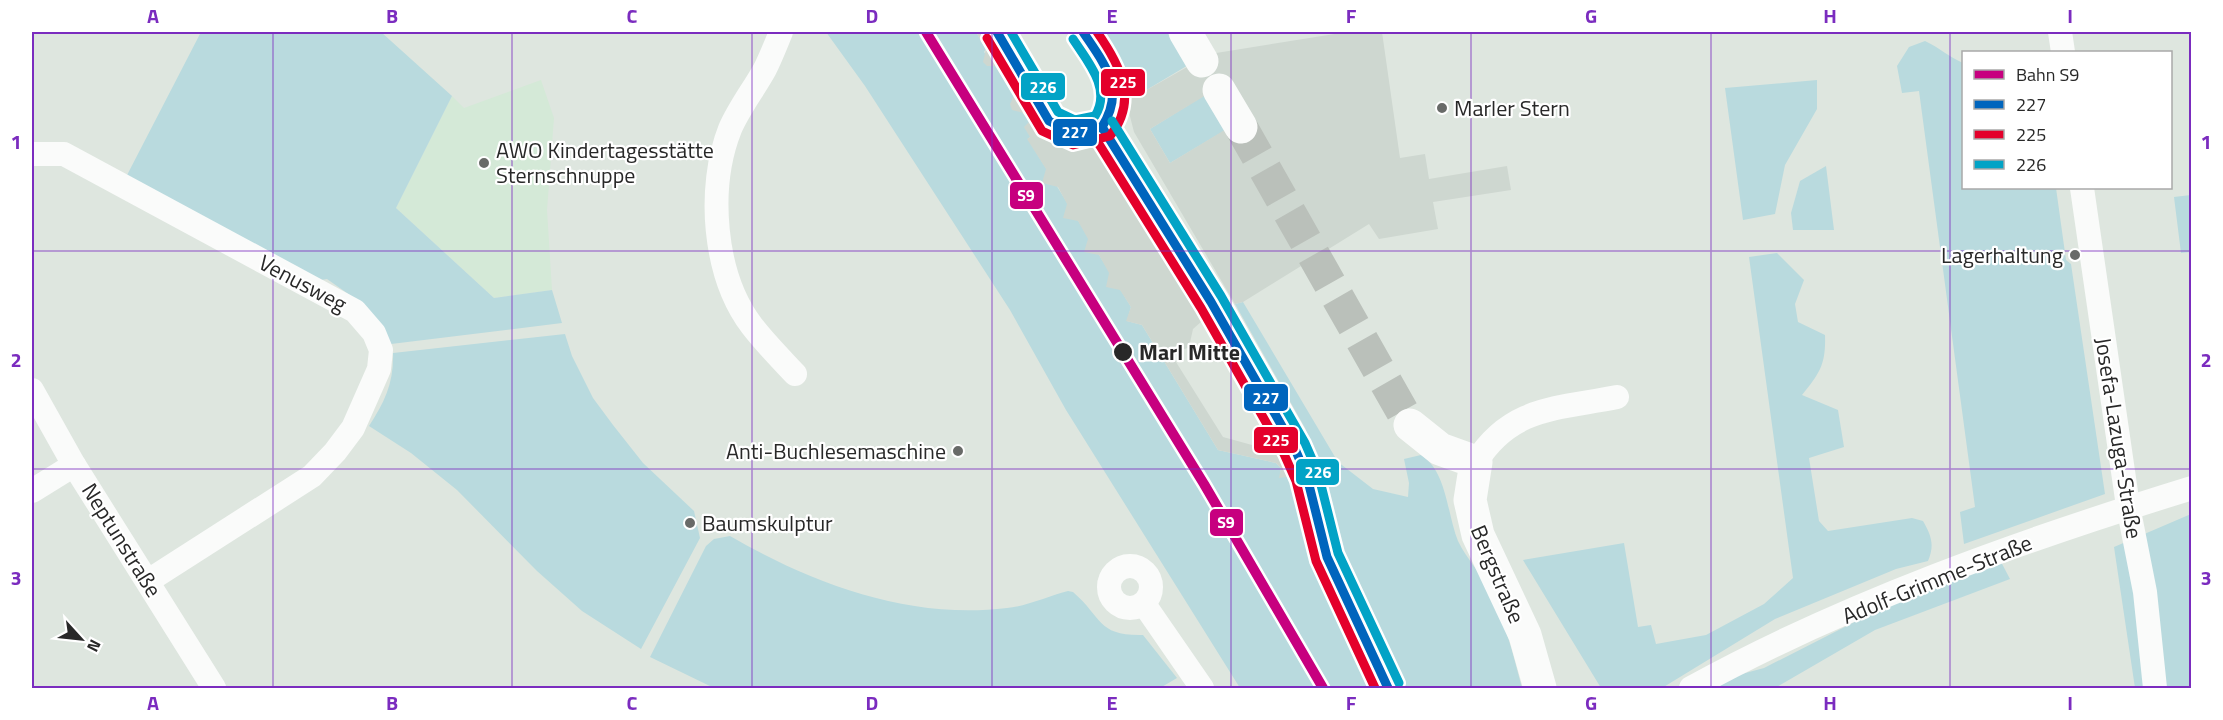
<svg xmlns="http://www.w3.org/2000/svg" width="2223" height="720" font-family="'Titillium Web',sans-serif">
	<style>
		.education { fill: #d4e9d7 }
		.green { fill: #b9dade }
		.plaza { fill: #ced7d0; fill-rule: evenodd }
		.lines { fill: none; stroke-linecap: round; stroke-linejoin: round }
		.secondary-tunnel { stroke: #bac0ba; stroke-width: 33; stroke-dasharray: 33 16; stroke-linecap: butt }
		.street { stroke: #fafbfa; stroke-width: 24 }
		.secondary { stroke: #fafbfa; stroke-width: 33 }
		.bus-1-casing { stroke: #fff; stroke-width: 14 }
		.bus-2-casing { stroke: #fff; stroke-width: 14 }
		.bus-3-casing { stroke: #fff; stroke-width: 14 }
		.bus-1 { stroke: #0065bd; stroke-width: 9 }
		.bus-2 { stroke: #e4002b; stroke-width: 9 }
		.bus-3 { stroke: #02a3c6; stroke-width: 9 }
		.rail-1-casing { stroke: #fff; stroke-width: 15 }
		.rail-1 { stroke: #c7007f; stroke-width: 10 }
		.grid { fill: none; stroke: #7b2cbf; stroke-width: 1.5; stroke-opacity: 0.55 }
		.poi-dot { fill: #686a68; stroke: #fff; stroke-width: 2 }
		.stop-dot { fill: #282828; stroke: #fff; stroke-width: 2 }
		.labels { text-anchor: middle; stroke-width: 4.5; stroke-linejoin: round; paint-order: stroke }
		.poi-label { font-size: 22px; fill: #282828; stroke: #fff; text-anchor: start }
		.street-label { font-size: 22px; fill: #282828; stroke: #fff }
		.stop-label { font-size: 22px; font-weight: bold; fill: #282828; stroke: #fff; text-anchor: start }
		.line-badge { stroke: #fff; stroke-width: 2 }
		.badge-label { font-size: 16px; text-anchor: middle; font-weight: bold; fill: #fff }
		.neatline { fill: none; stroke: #7b2cbf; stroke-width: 2 }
		.grid-label { font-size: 20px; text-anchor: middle; font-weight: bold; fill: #7b2cbf }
	</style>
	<rect width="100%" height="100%" fill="#dee6df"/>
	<polygon class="education" points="541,80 554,118 547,210 552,290 494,298 396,208 452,96 464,108"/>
	<g class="green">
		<polygon points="201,32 381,32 452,96 396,208 494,298 552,290 562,323 391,344 364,305 327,279 315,281 125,179"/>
		<polygon points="826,32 976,32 986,49 984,52 995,66 1014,96 1012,100 1030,122 1030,137 1028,139 1131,307 1127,321 1142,325 1218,450 1276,463 1281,468 1280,477 1297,476 1319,560 1379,688 1240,688 1066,410 1010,310 865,86"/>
		<polygon points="1098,32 1170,32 1190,64 1143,92 1125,97 1131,85"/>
		<path d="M1925,41C1940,48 1949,57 1963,63L1964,188H2056L2066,260L2071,264L2105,494L1964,544L1960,512L1975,507L1919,91L1902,93L1897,66L1909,47Z"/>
		<polygon points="1817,80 1817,109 1785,165 1775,214 1743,220 1725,88"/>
		<polygon points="1208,93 1229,128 1170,163 1150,129"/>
		<polygon points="1826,166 1834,230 1793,230 1791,213 1800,181"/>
		<polygon points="2191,195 2191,252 2181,253 2174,197"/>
		<path d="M1777,253L1804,280L1795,304L1798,322L1825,335C1826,364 1820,373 1802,395L1838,410L1844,447L1809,458L1819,521L1828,531L1912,518L1923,521C1931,535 1935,545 1928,561L1896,569L1775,619L1662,688H1601L1523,560L1624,543L1638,627L1651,625L1656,644L1706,635L1764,604L1793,578L1749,257Z"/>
		<path d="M1243,302L1338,462L1373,489L1408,497L1409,483L1404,459L1421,455C1447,471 1447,514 1458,541C1466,558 1480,572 1488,588C1505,620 1513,654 1522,688H1402C1382,647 1305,513 1323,473L1305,428L1235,304Z"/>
		<path d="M565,334L572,356L593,398L613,425L643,463L694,511L700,538L641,649L582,611L537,571L457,490L411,453L369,426C385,402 394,382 393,353Z"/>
		<polygon points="2191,514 2191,688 2135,688 2114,547"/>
		<path d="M730,536C813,584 909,620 1007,608C1028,606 1048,596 1068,591L1073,592C1103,618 1097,636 1143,635L1177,678L1160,688H714L650,657L706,546L714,539Z"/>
		<polygon points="2000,560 2010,579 1875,630 1775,688 1714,688 1738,675 1764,668 1876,611"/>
	</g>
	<g class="plaza">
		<polygon points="976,32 989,32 1045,126 1064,136 1092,141 1109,154 1210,314 1193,329 1189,347 1185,349 1174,346 1171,354 1223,437 1285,454 1297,476 1279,478 1281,468 1276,463 1218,450 1142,325 1126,321 1131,307 1120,290 1106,287 1109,273 1099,255 1084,252 1088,239 1078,221 1063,218 1067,204 1058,187 1042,183 1046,169 1027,139 1030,137 1024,127 1030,121 1024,113 1012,110 1010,104 1014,96 996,66 987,66 983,62 986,49"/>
		<path d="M1347,32H1382L1400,158L1425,154L1429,179L1507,166L1511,190L1433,202L1438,229L1379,239L1369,224L1243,302L1235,304L1134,132L1125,97L1143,92L1210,54ZM1226,83L1246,117L1170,163L1150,129Z"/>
	</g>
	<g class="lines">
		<polyline class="secondary-tunnel" points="1241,127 1410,425"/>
		<g class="street">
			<path d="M781,32C776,44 771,57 765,69C754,89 739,108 730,129C707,187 713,275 752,326C765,343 780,358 795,374"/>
			<polyline points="2060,32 2063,52"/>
			<polyline points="32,154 64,154 355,311 374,333 381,350 379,369 353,428 335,452 312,476 148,581"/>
			<polyline points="2082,188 2128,506 2145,592 2155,688"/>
			<polyline points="32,390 74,465 214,688"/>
			<path d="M1476,462C1511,406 1558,409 1617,397"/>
			<polyline points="32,491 74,465"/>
			<circle cx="1130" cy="587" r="21"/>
			<polyline points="1144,604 1202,688"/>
			<path d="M1691,688C1845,603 2023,540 2192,488"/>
		</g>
		<g class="secondary">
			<polyline points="1185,32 1202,61"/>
			<polyline points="1219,90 1241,127"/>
			<polyline points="1410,425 1440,449 1476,462 1470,500 1478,535 1525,635 1540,688"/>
		</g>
		<g class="bus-1-casing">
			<g id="bus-1">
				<path d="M997,32L1049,121L1074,133L1102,127C1126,89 1105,65 1083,32"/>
				<polyline points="1102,127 1211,302 1295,449 1307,477 1327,557 1388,688"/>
			</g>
		</g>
		<g class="bus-2-casing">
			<g id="bus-2">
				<path d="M987,38L1042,131L1073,145L1110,136C1139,100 1120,65 1097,32"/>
				<polyline points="1092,133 1201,308 1284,454 1296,481 1316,561 1375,688"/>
			</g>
		</g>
		<g class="bus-3-casing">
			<g id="bus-3">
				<path d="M1011,32L1058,112L1075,120L1095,116C1112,89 1088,62 1073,39"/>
				<polyline points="1112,121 1221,296 1305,443 1318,473 1338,553 1399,683"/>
			</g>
		</g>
		<use href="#bus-1" class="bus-1"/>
		<use href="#bus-2" class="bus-2"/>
		<use href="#bus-3" class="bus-3"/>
		<g class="rail-1-casing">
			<polyline id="rail-1" points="926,32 1204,484 1323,688"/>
		</g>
		<use href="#rail-1" class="rail-1"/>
	</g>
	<path class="grid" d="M273,32V688M512,32V688M752,32V688M992,32V688M1231,32V688M1471,32V688M1711,32V688M1950,32V688M32,251H2192M32,469H2192"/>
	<g class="poi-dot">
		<circle cx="1442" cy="108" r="6"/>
		<circle cx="484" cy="163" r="6"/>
		<circle cx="2075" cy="255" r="6"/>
		<circle cx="958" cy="451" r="6"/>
		<circle cx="690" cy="523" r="6"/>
	</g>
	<circle class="stop-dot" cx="1123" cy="352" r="10"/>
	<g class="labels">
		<g class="poi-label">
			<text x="1454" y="116">Marler Stern</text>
			<text x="496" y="158">AWO Kindertagesstätte<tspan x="496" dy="25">Sternschnuppe</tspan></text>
			<text x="2063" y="263" text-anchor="end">Lagerhaltung</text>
			<text x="946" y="459" text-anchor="end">Anti-Buchlesemaschine</text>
			<text x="702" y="531">Baumskulptur</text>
		</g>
		<g class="street-label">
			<text transform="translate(303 283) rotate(28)" y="8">Venusweg</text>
			<text transform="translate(2119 438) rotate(81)" y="8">Josefa-Lazuga-Straße</text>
			<text transform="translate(122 540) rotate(58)" y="8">Neptunstraße</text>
			<text transform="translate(1498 574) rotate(67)" y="8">Bergstraße</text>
			<text transform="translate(1937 579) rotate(-22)" y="8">Adolf-Grimme-Straße</text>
		</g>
		<g class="stop-label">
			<text x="1139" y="360">Marl Mitte</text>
		</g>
	</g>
	<g class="line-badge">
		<rect x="1100" y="68" width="46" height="29" rx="6" fill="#e4002b"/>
		<rect x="1020" y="72" width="46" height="29" rx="6" fill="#02a3c6"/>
		<rect x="1052" y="118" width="46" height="29" rx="6" fill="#0065bd"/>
		<rect x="1009" y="181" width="35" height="29" rx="6" fill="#c7007f"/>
		<rect x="1243" y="383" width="46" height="29" rx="6" fill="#0065bd"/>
		<rect x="1253" y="426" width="46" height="28" rx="6" fill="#e4002b"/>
		<rect x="1295" y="458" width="45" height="28" rx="6" fill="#02a3c6"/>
		<rect x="1209" y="508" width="35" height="29" rx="6" fill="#c7007f"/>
	</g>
	<g class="badge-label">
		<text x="1123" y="88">225</text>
		<text x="1043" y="93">226</text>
		<text x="1075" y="138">227</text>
		<text x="1026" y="201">S9</text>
		<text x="1266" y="404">227</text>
		<text x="1276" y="446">225</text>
		<text x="1318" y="478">226</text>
		<text x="1226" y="528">S9</text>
	</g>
	<rect width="2223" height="720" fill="none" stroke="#ffffff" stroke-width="66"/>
	<rect x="1962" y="51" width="210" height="138" fill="#ffffff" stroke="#a9a9a9" stroke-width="1.5"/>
	<rect x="1974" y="70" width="30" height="9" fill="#c7007f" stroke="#a9a9a9" stroke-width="1.5"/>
	<text x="2016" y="81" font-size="18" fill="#282828">Bahn S9</text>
	<rect x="1974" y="100" width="30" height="9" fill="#0065bd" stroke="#a9a9a9" stroke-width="1.5"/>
	<text x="2016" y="111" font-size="18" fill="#282828">227</text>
	<rect x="1974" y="130" width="30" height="9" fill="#e4002b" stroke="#a9a9a9" stroke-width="1.5"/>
	<text x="2016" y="141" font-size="18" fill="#282828">225</text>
	<rect x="1974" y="160" width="30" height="9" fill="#02a3c6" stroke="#a9a9a9" stroke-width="1.5"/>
	<text x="2016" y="171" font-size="18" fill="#282828">226</text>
	<g transform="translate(81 639) rotate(117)" stroke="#ffffff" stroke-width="4.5" paint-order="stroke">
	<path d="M0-4.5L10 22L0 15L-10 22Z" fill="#282828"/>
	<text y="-9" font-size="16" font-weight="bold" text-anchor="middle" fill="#282828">N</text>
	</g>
	<rect x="33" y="33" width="2157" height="654" class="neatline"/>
	<g class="grid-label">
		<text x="153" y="23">A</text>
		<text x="392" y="23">B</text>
		<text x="632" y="23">C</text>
		<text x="872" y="23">D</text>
		<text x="1112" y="23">E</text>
		<text x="1351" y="23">F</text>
		<text x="1591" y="23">G</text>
		<text x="1830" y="23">H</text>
		<text x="2070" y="23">I</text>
		<text x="16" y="149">1</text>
		<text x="2206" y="149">1</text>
		<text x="16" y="367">2</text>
		<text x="2206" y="367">2</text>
		<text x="16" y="585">3</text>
		<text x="2206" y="585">3</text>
		<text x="153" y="710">A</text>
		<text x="392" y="710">B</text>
		<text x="632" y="710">C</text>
		<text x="872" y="710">D</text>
		<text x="1112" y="710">E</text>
		<text x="1351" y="710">F</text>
		<text x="1591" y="710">G</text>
		<text x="1830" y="710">H</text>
		<text x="2070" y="710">I</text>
	</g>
</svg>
